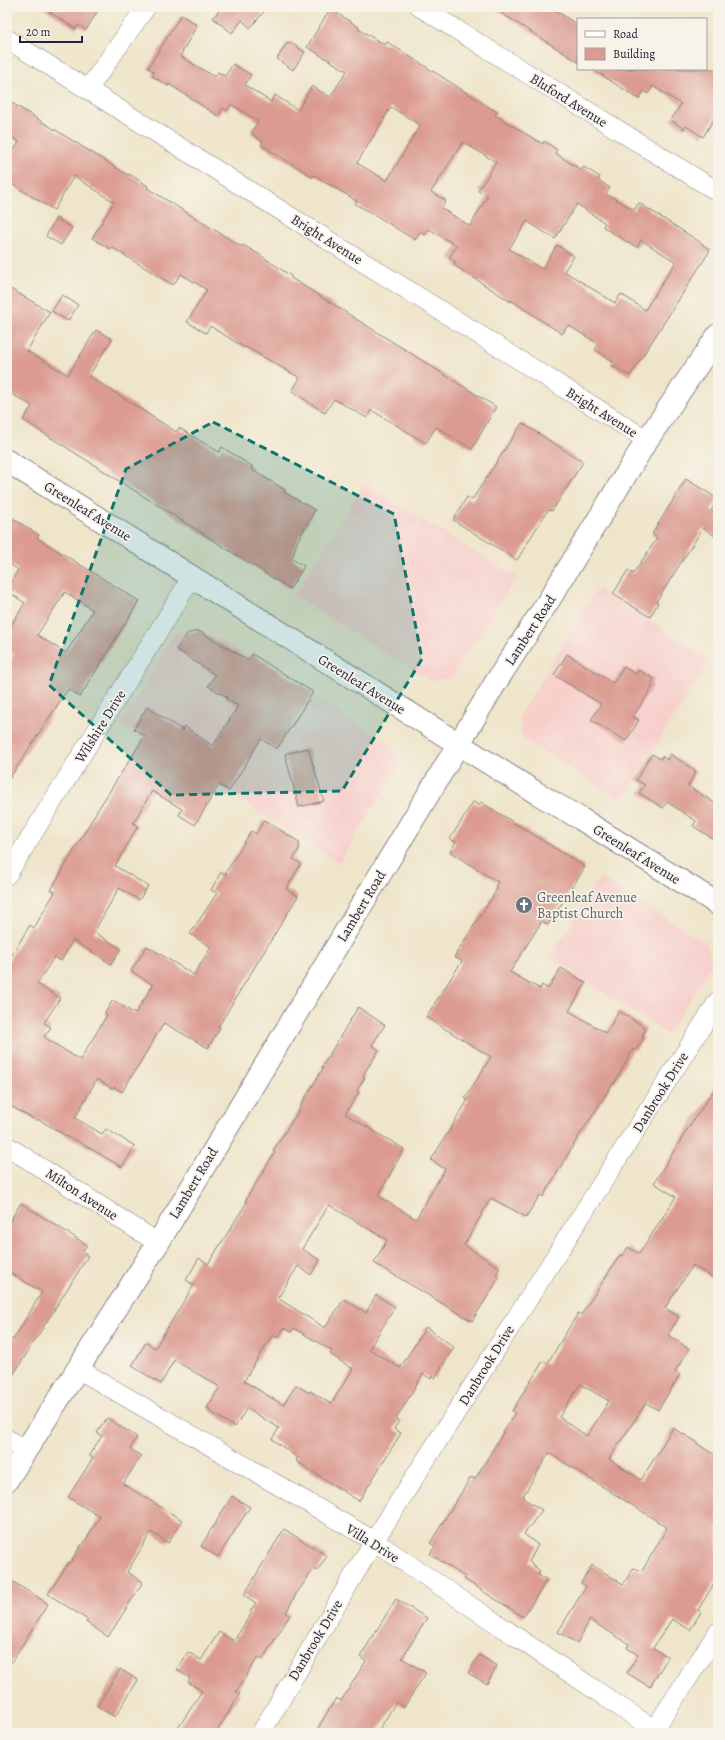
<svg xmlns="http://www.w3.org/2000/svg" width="725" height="1740" font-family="Alegreya,serif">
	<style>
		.built { fill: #f7d0cc }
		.building { fill: #db9b91; fill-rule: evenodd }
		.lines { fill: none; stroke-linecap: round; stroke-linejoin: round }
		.minor-casing { stroke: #888483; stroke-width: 20 }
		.tertiary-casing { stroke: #888483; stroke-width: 24 }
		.secondary-casing { stroke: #888483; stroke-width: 24 }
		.minor { stroke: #fff; stroke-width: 19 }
		.tertiary { stroke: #fff; stroke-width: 22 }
		.secondary { stroke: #fff; stroke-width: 22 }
		.marked { fill: #0f766e; fill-opacity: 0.2; stroke: #0f766e; stroke-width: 3; stroke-dasharray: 8 5; stroke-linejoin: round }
		.labels { text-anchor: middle; stroke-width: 3.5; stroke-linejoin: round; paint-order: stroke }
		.street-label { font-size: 14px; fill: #22223b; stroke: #f7f3e8 }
		.worship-label { font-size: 14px; fill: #5b616d; stroke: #f7f3e8; text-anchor: start }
	</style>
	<rect width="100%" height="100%" fill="#f7f3e8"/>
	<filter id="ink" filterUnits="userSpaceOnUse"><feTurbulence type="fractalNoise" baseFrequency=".025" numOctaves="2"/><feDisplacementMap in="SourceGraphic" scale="8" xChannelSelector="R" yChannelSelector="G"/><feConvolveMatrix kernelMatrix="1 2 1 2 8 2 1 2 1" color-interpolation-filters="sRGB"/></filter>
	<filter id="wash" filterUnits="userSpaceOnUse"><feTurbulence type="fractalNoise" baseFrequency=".012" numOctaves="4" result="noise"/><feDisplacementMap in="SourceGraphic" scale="16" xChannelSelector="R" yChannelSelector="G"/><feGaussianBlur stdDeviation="0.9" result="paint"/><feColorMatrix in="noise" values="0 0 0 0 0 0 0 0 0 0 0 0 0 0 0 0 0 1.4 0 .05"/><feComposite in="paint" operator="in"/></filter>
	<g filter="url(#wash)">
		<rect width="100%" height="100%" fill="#efe5cb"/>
		<g class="built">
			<polygon points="364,484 517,577 451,678 432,681 294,596"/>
			<polygon points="598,588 710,659 622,800 523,739 519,716"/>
			<polygon points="200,629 246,654 392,746 398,767 339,863 121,724 175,632"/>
			<polygon points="600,877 708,944 712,965 668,1034 550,958"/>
		</g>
		<g id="blocks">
			<g class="building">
				<polygon points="42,7 100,7 86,30 78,25 76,29"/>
				<polygon points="222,7 268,7 250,28 242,20 232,33 213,18"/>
				<polygon points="492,7 550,7 578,25 578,62"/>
				<path d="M330,9L359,27L358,29L385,45L387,42L497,112L495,115L526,134L543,144L544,141L557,150L555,153L581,170L584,167L600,177L598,180L610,188L606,194L634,210L639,203L703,244V245L709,249V252L630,376L611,365L613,361L595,350L598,344L568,325L562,334L511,300V302L454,265L456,262L449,258L457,246L429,229L425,235L420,232L415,240L372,213L355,204L357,201L314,175L313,177L261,145L263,142L251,133L258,121L231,104L227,111L223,108L218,116L169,84L168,86L152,76L154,72L148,68L181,15L197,25L180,56L215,77L218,72L225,76L233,64L251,75L245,85L271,102L275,95L298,110L312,86L330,97L347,71L307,47ZM391,107L420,125L387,181L357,163ZM463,142L496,162L478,191L488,196L470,226L441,208L446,201L431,192ZM577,204L605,223L603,227L629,243L637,247L641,240L676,262L645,310L621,294L615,303L564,271L574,256L557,245L542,269L509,249L527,221L555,239Z"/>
				<polygon points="290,42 305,52 293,70 277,59 287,43 289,44"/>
				<polygon points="592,69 718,69 718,112 703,137 686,126 684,129 671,120 681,104 653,86 648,94 644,91 639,99"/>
				<polygon points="7,100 128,175 129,174 148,186 147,188 242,247 243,245 260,255 291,276 291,278 496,407 472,449 436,427 426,443 371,410 367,418 334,399 325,413 292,391 300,378 246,347 245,348 210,326 206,333 187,322 207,290 181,274 173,285 111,247 110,249 92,238 114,202 74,176 54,210 7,181 7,161 19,142 7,134"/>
				<polygon points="56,218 72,228 61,245 46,236"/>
				<polygon points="7,287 50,312 27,351 68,375 96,330 112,339 89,376 176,432 179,428 219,452 222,447 253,467 251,469 285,490 284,492 315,510 297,542 292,559 304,566 290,589 23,420 32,406 7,391"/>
				<polygon points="62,295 78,305 68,321 52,311"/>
				<polygon points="522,423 583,462 552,511 549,510 545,514 517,560 453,520 467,497 472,500"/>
				<polygon points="686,479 718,499 711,511 718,515 718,538 703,528 656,602 658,603 650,617 613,594 628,570 633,574 657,538 652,534"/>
				<path d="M7,515L39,535L37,538L139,601L80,697L68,689L7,782V666L14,654L7,650V632L25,603L7,591V588L18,570L7,562ZM65,592L93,610L66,653L37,635Z"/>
				<polygon points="199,631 248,660 252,654 313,692 277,749 261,739 229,791 219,785 195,825 179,815 182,809 152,791 133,823 138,826 115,866 148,886 139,900 119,888 94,932 121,949 111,964 73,940 61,961 54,957 37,984 60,998 44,1023 51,1027 44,1037 80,1060 107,1015 105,1013 113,1000 135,1014 153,985 131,971 147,946 194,975 211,947 190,934 217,893 211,890 221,872 225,874 251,831 256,834 264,820 299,842 299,849 293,859 301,864 286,889 298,896 218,1027 220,1028 208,1048 164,1023 122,1092 114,1087 113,1089 97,1079 75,1118 102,1134 106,1129 135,1146 122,1167 74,1139 73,1140 38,1119 37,1121 7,1104 7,963 30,925 34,928 55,892 51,890 97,811 145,736 134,729 147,707 182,730 184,726 213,746 238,706 226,699 227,697 208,686 215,675 176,649 188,633"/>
				<polygon points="567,654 613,683 624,667 636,674 639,670 654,679 651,684 653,686 633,717 639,720 626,741 591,720 601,704 554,675"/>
				<polygon points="308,748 324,801 299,807 285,754"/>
				<polygon points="652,754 661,759 662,756 667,760 670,754 696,771 688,786 718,805 718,842 693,826 696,821 667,802 663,808 639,793 645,785 636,780"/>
				<path d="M473,802L479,805L481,802L585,867L548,925L542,921L510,972L540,989L542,985L548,989L561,968L586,983L569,1011L606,1033L619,1011L646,1028L642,1037L644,1038L635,1051L633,1049L614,1084L613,1083L582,1132H581L543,1197L540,1195L526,1217L491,1198L464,1245L500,1268L496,1275L499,1278L472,1321L374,1263L387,1240L329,1205L302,1249L320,1260L311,1275L298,1266L278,1298L279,1299L325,1328L344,1299L366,1313L376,1295L395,1307L369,1349L400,1368L426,1327L454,1347L435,1378L432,1376L431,1379L423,1374L396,1419L399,1421L394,1429L401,1433L359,1501L296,1461L298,1458L272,1439L279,1428L247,1408L235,1427L209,1411L210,1409L207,1408L220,1387L174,1360L161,1384L132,1366L146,1342L155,1348L194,1285L186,1280L199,1258L208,1264L247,1202L245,1201L275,1152L273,1151L301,1107H300L323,1068L322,1067L358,1007L385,1025L372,1045L379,1050L363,1075L365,1077L357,1091L359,1092L345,1114L404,1149L378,1196L416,1219L445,1169L431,1160L468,1100L465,1098L491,1057L426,1017L462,961L454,957L498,888L495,887L498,882L450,852L456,842L450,839ZM284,1328L291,1332L294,1328L332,1351L330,1354L353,1369L331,1404L310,1391L309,1393L296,1385L283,1405L244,1381L272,1335L277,1338Z"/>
				<path d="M718,1083V1282L693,1265L665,1308L679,1317L668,1335L689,1349L675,1372L680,1375L658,1410L646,1403L609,1459L641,1480L673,1428L697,1442L696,1443L718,1457V1577L698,1610L701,1612L690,1630L672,1619L653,1648L668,1657L650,1687L627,1673L638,1655L627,1648L629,1644L590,1620L577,1643L558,1632L586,1586L581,1583L592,1565L623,1584L634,1568L642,1571L667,1528L651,1517L549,1453L523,1496L525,1497L524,1499L542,1510L524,1534L538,1545L529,1562L540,1571L538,1575L547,1580L523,1617L464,1579L465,1577L430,1554L435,1546L430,1543L471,1477L475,1479L515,1413L512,1411L543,1361L547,1364L578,1313L581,1315L620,1255L622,1256L628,1247L639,1254L676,1197L654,1183L695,1117H696ZM580,1384L609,1401L587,1436L559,1417Z"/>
				<polygon points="21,1203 87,1245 82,1252 88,1256 7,1385 7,1336 13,1340 42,1292 7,1271 7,1226"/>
				<polygon points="107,1418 137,1437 130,1449 141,1456 123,1484 182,1520 168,1543 151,1532 127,1572 143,1582 108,1637 86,1622 88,1620 48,1594 69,1562 70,1563 81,1545 82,1546 100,1517 68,1497 93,1458 89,1455 102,1436 97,1433"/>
				<polygon points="232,1496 250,1507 218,1557 201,1546"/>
				<polygon points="284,1529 327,1556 317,1571 314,1569 296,1594 286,1613 290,1615 262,1660 258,1657 236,1692 240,1694 216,1733 175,1733 202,1691 188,1682 190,1678 177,1670 188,1652 201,1660 219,1632 234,1641 252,1612 250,1611 256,1603 244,1595"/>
				<polygon points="7,1578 48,1604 7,1669"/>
				<polygon points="396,1599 427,1618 402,1658 426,1673 404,1707 396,1702 377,1733 315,1733 336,1698 341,1701 366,1661 360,1657"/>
				<polygon points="479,1655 497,1666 487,1684 468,1673"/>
				<polygon points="120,1669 138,1680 115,1717 97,1706"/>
			</g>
		</g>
	</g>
	<g filter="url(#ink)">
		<use href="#blocks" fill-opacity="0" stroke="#888483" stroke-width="1"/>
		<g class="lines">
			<g class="minor-casing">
				<g id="minor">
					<polyline points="420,7 718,192"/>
					<polyline points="7,39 647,440"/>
					<polyline points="88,89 146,7"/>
					<polyline points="7,875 192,577"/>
					<polyline points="7,1146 158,1243"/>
					<polyline points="78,1369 374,1541 659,1733"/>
					<polyline points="7,1439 25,1450"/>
					<polyline points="261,1733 374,1541 718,1001"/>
					<polyline points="652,1733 718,1632"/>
				</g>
			</g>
			<g class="tertiary-casing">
				<polyline id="tertiary" points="7,461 535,792 581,819 718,904"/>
			</g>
			<g class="secondary-casing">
				<polyline id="secondary" points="7,1480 158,1243 496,682 549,600 647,440 718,335"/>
			</g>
			<use href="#minor" class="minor"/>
			<use href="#tertiary" class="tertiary"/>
			<use href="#secondary" class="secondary"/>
		</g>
	</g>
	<path class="marked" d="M213,422L394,514L422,659L342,791L171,795L49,685L126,469Z"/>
	<defs>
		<g id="church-disc" transform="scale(0.9)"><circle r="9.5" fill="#6b7280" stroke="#f7f3e8"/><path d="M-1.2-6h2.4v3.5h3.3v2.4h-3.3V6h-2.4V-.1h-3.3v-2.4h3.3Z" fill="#fff"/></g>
	</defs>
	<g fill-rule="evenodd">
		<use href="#church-disc" x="524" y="905"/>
	</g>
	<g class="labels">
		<g class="street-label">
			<text transform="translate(569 100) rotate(32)" y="5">Bluford Avenue</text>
			<text transform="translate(327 239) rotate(32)" y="5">Bright Avenue</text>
			<text transform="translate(602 412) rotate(32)" y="5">Bright Avenue</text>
			<text transform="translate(88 511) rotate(32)" y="5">Greenleaf Avenue</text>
			<text transform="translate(530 630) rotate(-57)" y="5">Lambert Road</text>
			<text transform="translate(362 684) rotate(32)" y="5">Greenleaf Avenue</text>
			<text transform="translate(100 726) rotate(-58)" y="5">Wilshire Drive</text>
			<text transform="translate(637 854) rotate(32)" y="5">Greenleaf Avenue</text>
			<text transform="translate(361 906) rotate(-59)" y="5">Lambert Road</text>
			<text transform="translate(660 1092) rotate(-58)" y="5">Danbrook Drive</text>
			<text transform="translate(193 1183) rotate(-59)" y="5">Lambert Road</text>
			<text transform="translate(82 1194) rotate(33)" y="5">Milton Avenue</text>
			<text transform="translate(486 1365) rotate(-58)" y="5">Danbrook Drive</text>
			<text transform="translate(373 1543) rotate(32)" y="5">Villa Drive</text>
			<text transform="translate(315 1640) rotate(-59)" y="5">Danbrook Drive</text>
		</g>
		<g class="worship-label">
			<text x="537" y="902">Greenleaf Avenue<tspan x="537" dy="16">Baptist Church</tspan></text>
		</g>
	</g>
	<rect width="725" height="1740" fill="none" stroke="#f7f3e8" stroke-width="24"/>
	<rect x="577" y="18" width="130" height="52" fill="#f7f3e8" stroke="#a29fa3"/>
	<rect x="585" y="31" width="20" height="6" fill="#ffffff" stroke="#a29fa3"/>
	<text x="613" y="38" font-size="12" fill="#22223b">Road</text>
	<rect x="585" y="48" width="20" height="12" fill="#db9b91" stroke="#a29fa3"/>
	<text x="613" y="58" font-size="12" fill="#22223b">Building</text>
	<path d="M20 36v6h62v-6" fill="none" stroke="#22223b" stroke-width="2"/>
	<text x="26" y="36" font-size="12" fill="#22223b" stroke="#f7f3e8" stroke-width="3" paint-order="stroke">20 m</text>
</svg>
